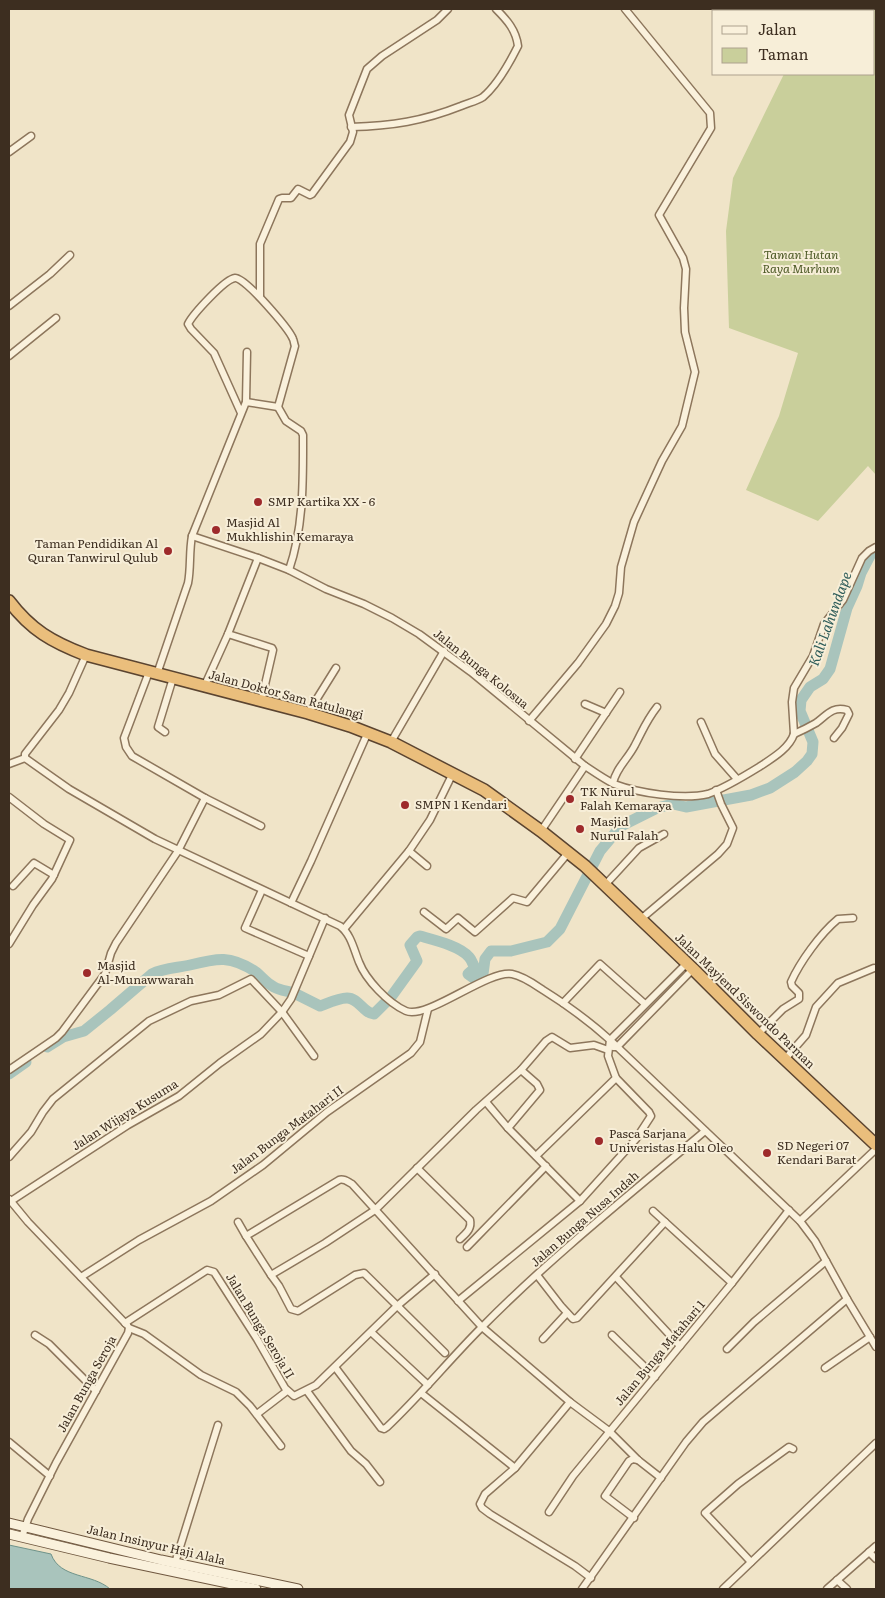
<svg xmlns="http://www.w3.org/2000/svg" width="885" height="1598" font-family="Literata,serif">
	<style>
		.green { fill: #c9cf9b }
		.water { fill: #a9c4bc; stroke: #6f938a }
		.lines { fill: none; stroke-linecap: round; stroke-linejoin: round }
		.river { stroke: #a9c4bc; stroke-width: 11 }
		.minor-casing { stroke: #8d765c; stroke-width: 9 }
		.secondary-casing { stroke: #6f573f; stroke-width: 11 }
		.trunk-casing { stroke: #5b4430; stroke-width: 14 }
		.minor { stroke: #faf1dc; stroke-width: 6 }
		.secondary { stroke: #faf1dc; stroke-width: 9 }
		.trunk { stroke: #eabe7c; stroke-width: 11 }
		.poi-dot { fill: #9e2a2b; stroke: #f7eed8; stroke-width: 2 }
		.labels { text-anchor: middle; stroke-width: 4; stroke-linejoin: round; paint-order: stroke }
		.park-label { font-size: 12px; font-style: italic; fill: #4d5a26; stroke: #f7eed8 }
		.poi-label { font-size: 12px; fill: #3d2e20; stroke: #f7eed8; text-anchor: start }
		.street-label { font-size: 12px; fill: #3d2e20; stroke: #f7eed8 }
		.water-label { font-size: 14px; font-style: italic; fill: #2f5d5a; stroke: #f7eed8 }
	</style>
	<rect width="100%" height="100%" fill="#f0e4c8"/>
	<polygon class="green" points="821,9 876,9 876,475 868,466 818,521 746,490 779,416 798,353 729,328 726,231 733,178 784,74 874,74 874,11 820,11"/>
	<path class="water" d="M9,1545L51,1554C60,1579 92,1573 110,1589H9Z"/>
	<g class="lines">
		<g class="river">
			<path d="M47,1047L63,1037L84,1031L110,1010L152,974C164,968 177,968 190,965C218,958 230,955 256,972C262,977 266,983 274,987C281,991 289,991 296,994C304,998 312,1002 320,1006C328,1003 339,998 347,998C359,998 363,1013 374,1014L391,997L417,961L410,945L417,937L420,936C434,940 460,946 469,957C472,960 473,965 475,968L468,974L475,979L483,974L485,959L491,951H511L547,942L560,929L600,851L621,826L657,808L673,804L686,807L751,795L770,788L795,772L807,761L812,754L813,742L800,711L801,700L810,687L823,679L830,669L847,608L857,586L861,573L872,552"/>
			<polyline points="9,1074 26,1062"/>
		</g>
		<g class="minor-casing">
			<g id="minor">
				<path d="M351,127C392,126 423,121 461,106C468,103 477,101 483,97C496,86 510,62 518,46C516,30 507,20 496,9"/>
				<polyline points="9,152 31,136"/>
				<polyline points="260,296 260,244 279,199 282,198 291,198 298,189 310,195 312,194 350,142 353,132 349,115 367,69 382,56 437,20 448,9"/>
				<polyline points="9,306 50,274 70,255"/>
				<polyline points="9,356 56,318"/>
				<polyline points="246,402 247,352"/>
				<path d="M278,407L286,421L301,431L303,435C303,480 304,526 289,570"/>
				<polyline points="192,536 258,558 228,634 204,687"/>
				<polyline points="258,558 289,570 326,589 364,604 392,618 419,634 471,672 585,766"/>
				<polyline points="228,634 272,648 273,650 261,702"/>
				<path d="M157,674L188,583C191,568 189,552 192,536L246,402L278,407L295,346C294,344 294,341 293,339C289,329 245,277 235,278C225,279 193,314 188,324L191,329L214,353L241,413"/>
				<polyline points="585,704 606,713"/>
				<polyline points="308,713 336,668"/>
				<polyline points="529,721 578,663 606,624 615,606 619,593 621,567 634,522 662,461 682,426 695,372 685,332 684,308 686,269 683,258 659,215 711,128 710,113 625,9"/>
				<polyline points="701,722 715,754 737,779"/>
				<polyline points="165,732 158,727 173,678"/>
				<polyline points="794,734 792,702 794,688 813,656 824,624 843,600 862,558 869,551 876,547"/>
				<path d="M794,734C801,731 809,727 816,723C827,715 832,706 847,710L849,714L842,728L834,738"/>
				<polyline points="391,742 444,651"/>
				<path d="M25,758L69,789L155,839L340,926C351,934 354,950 359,962C366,980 388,1003 406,1011C427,1020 487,970 512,974C523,976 534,984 543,990C567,1005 589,1021 610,1040L800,1221L815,1241L847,1299L876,1347"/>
				<polyline points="25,758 25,754 59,710 69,693 86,655"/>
				<polyline points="575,759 620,692"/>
				<polyline points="9,764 25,758"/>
				<path d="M613,783C616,768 628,759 635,745C643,730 646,721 657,707"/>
				<polyline points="9,797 44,824 70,840 52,879 33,905 9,944"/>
				<polyline points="205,798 261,826"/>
				<path d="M541,831L585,766C594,772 604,779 614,784C638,793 683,800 708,794C722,789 746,775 759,767C771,759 789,749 794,734"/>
				<polyline points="427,866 409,851 430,820 453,773"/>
				<polyline points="605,885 639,848 664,834"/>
				<polyline points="13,886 34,863 54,875"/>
				<polyline points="262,890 245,928 309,956"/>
				<polyline points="291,903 311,861 368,732"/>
				<polyline points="424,912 446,929 458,918 475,932 513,898 527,902 568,853"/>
				<polyline points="641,919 718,854 727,844 733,828 721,804 716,790"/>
				<polyline points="344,929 409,851"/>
				<polyline points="563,1003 600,964 645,1004"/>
				<path d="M758,1034L783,1009L799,999V993L792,986L791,982C800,962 820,934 838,919L853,918"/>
				<polyline points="613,1047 617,1047 693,969"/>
				<path d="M608,1050L594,1045L570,1048L552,1037L546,1041L521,1070L476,1110L375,1210L325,1243L271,1275L246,1236L339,1180C344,1178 348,1182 352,1184L482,1327L570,1402L609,1431L638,1460L661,1478"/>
				<polyline points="785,1059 806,1035 816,1007 838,983 874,968"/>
				<polyline points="9,1070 56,1038 62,1032 105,974 111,953 116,943 178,851 205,798 132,756 126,747 124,738 149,672"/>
				<polyline points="486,1102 508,1128 580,1201"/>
				<polyline points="508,1128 540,1090 537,1084 521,1070"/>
				<polyline points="536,1156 616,1078 608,1056 610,1040 687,963"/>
				<polyline points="9,1157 31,1132 43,1112 53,1099 149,1021 191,1001 219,995 251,979 282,1012 314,1056"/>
				<path d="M417,1168L470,1220C472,1229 466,1233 460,1239"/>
				<polyline points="9,1199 28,1222 127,1325"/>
				<polyline points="11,1201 128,1125 179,1096 220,1063 261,1034 282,1012 291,999 325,918"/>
				<polyline points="653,1211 732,1283"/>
				<polyline points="800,1221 876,1149"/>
				<polyline points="238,1222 246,1236"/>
				<polyline points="467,1247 546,1166"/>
				<polyline points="271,1275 279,1286 291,1309 298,1311 355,1275 364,1273 445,1353"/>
				<polyline points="537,1275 561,1306 573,1319 577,1318 665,1222"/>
				<polyline points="81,1277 139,1240 211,1201 263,1165 327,1112 411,1053 420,1042 428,1009"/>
				<polyline points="616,1277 680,1346"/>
				<polyline points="458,1301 580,1201 636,1139 651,1116 649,1112 616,1078"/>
				<polyline points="125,1323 207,1270 214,1272 257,1339 285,1388 294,1396 316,1385 397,1306 435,1274"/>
				<polyline points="129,1328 144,1334 201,1375 236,1392 250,1406 281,1446"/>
				<polyline points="371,1332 428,1385"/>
				<polyline points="35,1335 49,1344 96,1391"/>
				<polyline points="612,1335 655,1377"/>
				<polyline points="543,1339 567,1313"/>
				<polyline points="727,1349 754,1322 826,1261"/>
				<path d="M335,1367L381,1428L384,1429L387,1427C420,1396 449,1360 481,1328C551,1257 629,1195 705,1131"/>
				<polyline points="825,1368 870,1337"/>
				<polyline points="307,1391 351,1451 366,1464 380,1482"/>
				<polyline points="421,1393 515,1468"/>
				<polyline points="570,1402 515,1468 485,1494 480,1504 482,1508 490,1514 575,1566 591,1578"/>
				<polyline points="257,1414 287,1391"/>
				<polyline points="9,1442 50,1476"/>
				<polyline points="549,1512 573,1476 732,1283 789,1210"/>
				<polyline points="634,1518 605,1496 629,1461 633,1459 638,1460"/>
				<polyline points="22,1537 28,1519 56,1463 128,1333 129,1328"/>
				<polyline points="869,1552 876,1559"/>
				<polyline points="751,1562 705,1513 738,1484 789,1447 793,1449"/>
				<polyline points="175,1563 218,1425"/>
				<polyline points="837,1580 847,1589"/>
				<polyline points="582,1589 686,1442 703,1422 847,1299"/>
				<polyline points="723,1589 876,1443"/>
				<polyline points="827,1589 876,1546"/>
			</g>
		</g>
		<g class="secondary-casing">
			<g id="secondary">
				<polyline points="9,1523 161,1560 298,1589"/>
				<polyline points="9,1534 109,1558 256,1589"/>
			</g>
		</g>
		<g class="trunk-casing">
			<path id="trunk" d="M9,601C31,630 52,642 86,655L308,713L350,726L391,742L484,790L541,831L585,866L693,969L758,1034L876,1145"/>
		</g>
		<use href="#minor" class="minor"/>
		<use href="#secondary" class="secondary"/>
		<use href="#trunk" class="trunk"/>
	</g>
	<g class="poi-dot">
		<circle cx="258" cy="502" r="5"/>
		<circle cx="216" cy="530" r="5"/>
		<circle cx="168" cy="551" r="5"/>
		<circle cx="570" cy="799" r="5"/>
		<circle cx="405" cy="805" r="5"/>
		<circle cx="580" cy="829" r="5"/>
		<circle cx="87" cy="973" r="5"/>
		<circle cx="599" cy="1141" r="5"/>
		<circle cx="767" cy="1153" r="5"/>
	</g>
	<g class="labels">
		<g class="park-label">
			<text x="801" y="259">Taman Hutan<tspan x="801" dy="14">Raya Murhum</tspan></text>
		</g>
		<g class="poi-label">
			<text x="268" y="506">SMP Kartika XX - 6</text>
			<text x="226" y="527">Masjid Al<tspan x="226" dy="14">Mukhlishin Kemaraya</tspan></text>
			<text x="158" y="548" text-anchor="end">Taman Pendidikan Al<tspan x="158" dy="14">Quran Tanwirul Qulub</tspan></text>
			<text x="580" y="796">TK Nurul<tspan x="580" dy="14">Falah Kemaraya</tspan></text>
			<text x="415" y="809">SMPN 1 Kendari</text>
			<text x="590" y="826">Masjid<tspan x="590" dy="14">Nurul Falah</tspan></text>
			<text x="97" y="970">Masjid<tspan x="97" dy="14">Al-Munawwarah</tspan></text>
			<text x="609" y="1138">Pasca Sarjana<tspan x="609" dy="14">Univeristas Halu Oleo</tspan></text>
			<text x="777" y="1150">SD Negeri 07<tspan x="777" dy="14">Kendari Barat</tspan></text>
		</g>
		<g class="street-label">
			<text transform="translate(481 669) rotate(39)" y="4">Jalan Bunga Kolosua</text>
			<text transform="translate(286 695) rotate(15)" y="4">Jalan Doktor Sam Ratulangi</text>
			<text transform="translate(745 1001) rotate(44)" y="4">Jalan Mayjend Siswondo Parman</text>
			<text transform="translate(125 1115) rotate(-32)" y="4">Jalan Wijaya Kusuma</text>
			<text transform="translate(287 1130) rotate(-37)" y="4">Jalan Bunga Matahari II</text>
			<text transform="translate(585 1219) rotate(-41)" y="4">Jalan Bunga Nusa Indah</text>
			<text transform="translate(260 1326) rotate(59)" y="4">Jalan Bunga Seroja II</text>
			<text transform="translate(660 1353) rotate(-50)" y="4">Jalan Bunga Matahari 1</text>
			<text transform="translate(87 1384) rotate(-61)" y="4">Jalan Bunga Seroja</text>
			<text transform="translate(156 1545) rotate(13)" y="4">Jalan Insinyur Haji Alala</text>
		</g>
		<g class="water-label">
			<text transform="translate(830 619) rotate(-70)" y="5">Kali Lahundape</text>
		</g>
	</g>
	<rect width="885" height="1598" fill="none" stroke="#3d2e20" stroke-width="20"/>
	<rect x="712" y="10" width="162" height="65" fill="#f7eed8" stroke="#ada18e"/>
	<rect x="722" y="26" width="25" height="8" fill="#faf1dc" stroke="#ada18e"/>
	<text x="758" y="35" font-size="15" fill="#3d2e20">Jalan</text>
	<rect x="722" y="48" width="25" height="15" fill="#c9cf9b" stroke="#ada18e"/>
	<text x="758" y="60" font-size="15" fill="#3d2e20">Taman</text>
</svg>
